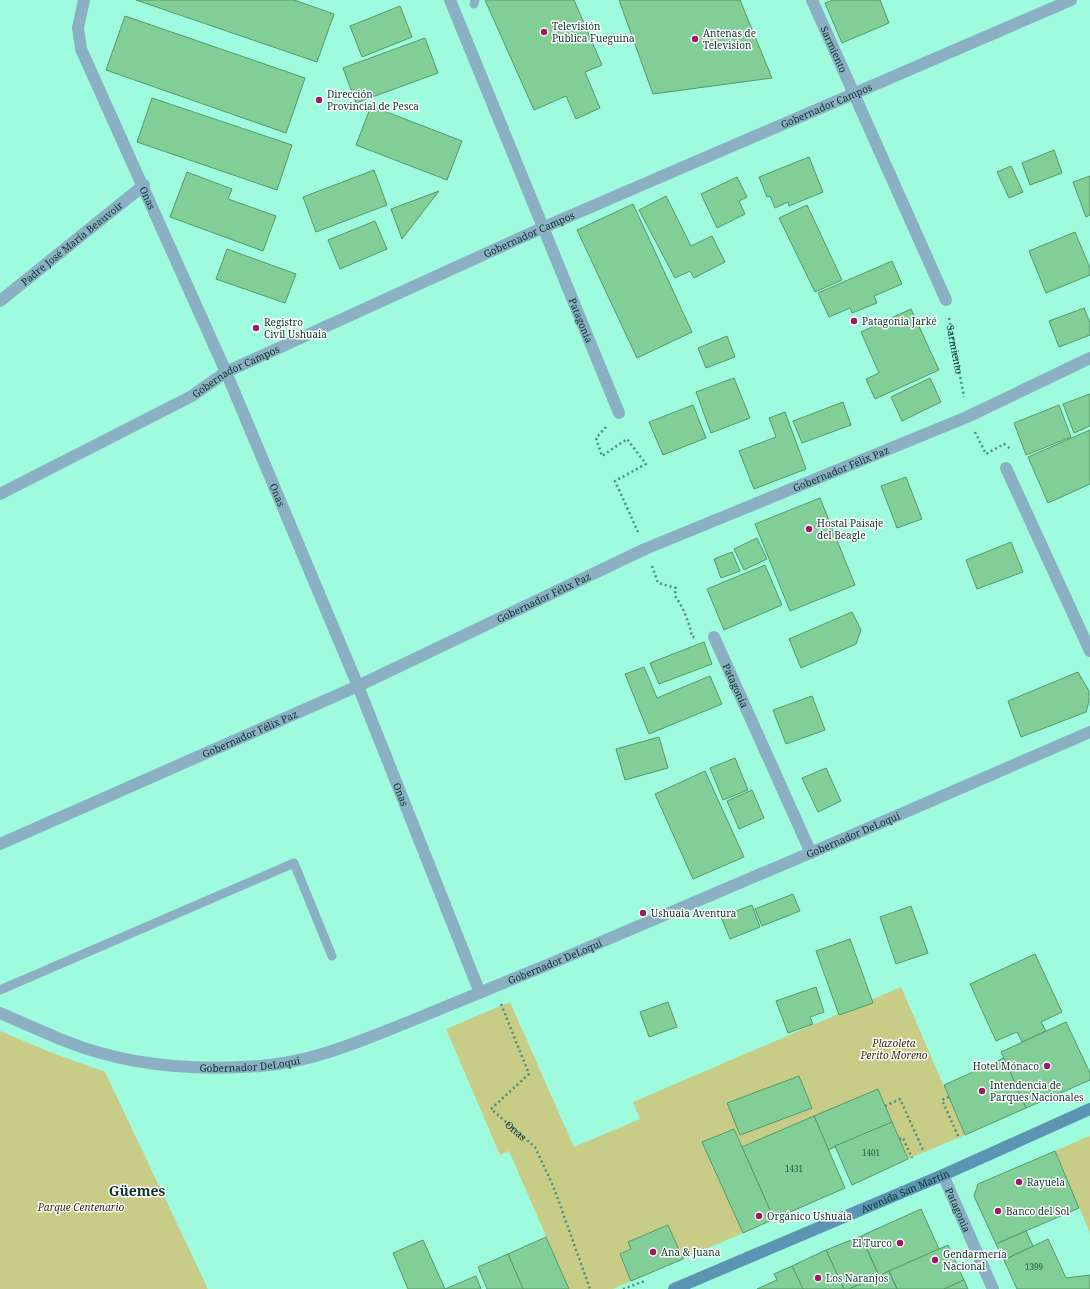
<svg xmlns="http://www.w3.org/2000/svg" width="1090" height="1289" font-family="'Noto Serif',serif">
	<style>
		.green { fill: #c7cd86 }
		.building { fill: #81ce97; stroke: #569769 }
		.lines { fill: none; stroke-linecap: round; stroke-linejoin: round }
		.path { stroke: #4e8d7b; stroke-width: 2.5; stroke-dasharray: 2 3; stroke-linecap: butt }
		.service { stroke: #8bb0c4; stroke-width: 9 }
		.minor { stroke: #8bb0c4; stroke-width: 12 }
		.secondary { stroke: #5c95b3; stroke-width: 12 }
		.poi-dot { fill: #a01966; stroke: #fff; stroke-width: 1.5 }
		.labels { text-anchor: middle; stroke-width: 3; stroke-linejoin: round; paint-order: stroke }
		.number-label { font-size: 8px; fill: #285a44 }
		.poi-label { font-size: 10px; fill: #0b3329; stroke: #fff; text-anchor: start }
		.street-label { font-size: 10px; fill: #0b3329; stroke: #fff }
		.park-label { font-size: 10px; font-style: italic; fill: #30320c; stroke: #fff }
		.district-label { font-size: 14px; font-weight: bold; fill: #0b3329; stroke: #fff }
	</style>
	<rect width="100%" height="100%" fill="#9ffbde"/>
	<g class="green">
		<polygon points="901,987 965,1135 908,1159 878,1089 742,1147 734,1129 703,1142 743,1233 683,1259 668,1225 628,1242 631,1249 620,1254 631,1281 613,1289 569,1289 509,1151 500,1155 446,1029 510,1002 574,1147 640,1119 633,1102"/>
		<polygon points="0,1031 50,1052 105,1072 208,1289 0,1289"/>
		<polygon points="1089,1136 1090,1137 1090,1233 1055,1151"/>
	</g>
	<g class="building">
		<polygon points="136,0 294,0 334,14 317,62"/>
		<polygon points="485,0 574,0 602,65 585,72 600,108 576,119 566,96 534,110"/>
		<polygon points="619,0 740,0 772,78 653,94"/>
		<polygon points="833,0 880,0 889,23 842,43 825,3"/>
		<polygon points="400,6 412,37 362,57 350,26"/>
		<polygon points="125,16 305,78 286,133 106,70"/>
		<polygon points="425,38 438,73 356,103 343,68"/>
		<polygon points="152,98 292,145 277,190 137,142"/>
		<polygon points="371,106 462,141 447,180 356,145"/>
		<polygon points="1054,150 1062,173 1030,185 1022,163"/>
		<polygon points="809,157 823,192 789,206 788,202 775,208 770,196 767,197 759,177"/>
		<polygon points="1011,166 1023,192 1009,198 997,172"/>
		<polygon points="374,170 387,205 316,232 303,197"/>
		<polygon points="187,172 232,189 228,199 276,216 263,251 170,217"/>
		<polygon points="1090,176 1090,215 1086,217 1073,182"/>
		<polygon points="737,177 747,197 739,201 745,214 717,228 701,194"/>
		<polygon points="439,191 402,239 391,209"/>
		<polygon points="666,196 691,246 712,236 725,262 694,278 690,271 675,278 639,210"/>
		<polygon points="633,204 692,332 637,358 577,230"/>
		<polygon points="807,205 842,280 815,292 779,218"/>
		<polygon points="375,221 387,249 340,269 328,240"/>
		<polygon points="1075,232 1090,268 1090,275 1046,293 1029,251"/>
		<polygon points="227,249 296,274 285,303 216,279"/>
		<polygon points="892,261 902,284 874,296 877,303 852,313 850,308 829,317 818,293"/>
		<polygon points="1084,308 1090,323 1090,335 1059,347 1049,321"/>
		<polygon points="911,309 939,370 875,399 866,379 879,373 861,332"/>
		<polygon points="727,336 735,357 706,368 698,348"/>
		<polygon points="734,378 750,418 711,433 696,392"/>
		<polygon points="930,378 941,402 902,421 891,397"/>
		<polygon points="1090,394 1090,426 1074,433 1063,404"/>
		<polygon points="843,402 851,425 802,443 793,421"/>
		<polygon points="693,405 706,438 663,455 649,422"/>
		<polygon points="1059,405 1071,437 1026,455 1014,423"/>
		<polygon points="785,412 806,469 754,489 739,451 776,437 769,418"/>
		<polygon points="1090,430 1090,484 1048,503 1028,457"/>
		<polygon points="906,477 922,519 897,528 881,486"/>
		<polygon points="820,498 855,585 790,611 755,524"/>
		<polygon points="757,538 767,559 744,570 734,549"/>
		<polygon points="1011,542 1023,572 977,589 966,560"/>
		<polygon points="732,552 740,571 721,578 714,559"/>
		<polygon points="765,565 782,605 724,630 707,589"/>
		<polygon points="852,612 861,630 856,644 801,668 789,639"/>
		<polygon points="704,642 712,664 659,684 650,663"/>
		<polygon points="644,667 657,698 710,676 722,704 649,734 625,674"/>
		<polygon points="1078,672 1089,691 1089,702 1086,712 1021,737 1008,701"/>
		<polygon points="812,696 825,730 786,744 773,710"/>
		<polygon points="659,737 668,768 625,780 616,749"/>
		<polygon points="735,758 748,790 723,800 710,768"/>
		<polygon points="826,768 841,801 818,812 802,778"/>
		<polygon points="705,771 744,857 693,879 655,794"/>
		<polygon points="752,790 764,818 739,829 727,801"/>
		<polygon points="793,894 800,911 762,926 755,909"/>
		<polygon points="752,905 760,927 730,939 721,917"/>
		<polygon points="911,906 928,953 896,964 880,917"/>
		<polygon points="850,939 873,1003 839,1015 816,951"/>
		<polygon points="1035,954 1062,1012 1041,1022 1046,1031 1022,1042 1017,1032 996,1041 970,984"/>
		<polygon points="816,987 824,1012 810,1017 813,1024 788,1033 776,1001"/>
		<polygon points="668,1002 677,1027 649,1037 640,1012"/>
		<polygon points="1066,1022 1090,1073 1090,1080 1026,1108 1001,1052"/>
		<polygon points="1004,1058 1026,1108 965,1135 944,1085"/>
		<polygon points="799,1076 812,1108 740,1135 727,1103"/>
		<polygon points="878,1089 892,1122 828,1150 814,1116"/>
		<polygon points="814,1116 845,1188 774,1219 742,1147"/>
		<polygon points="892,1122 908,1159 852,1185 835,1146"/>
		<polygon points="734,1129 774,1219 743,1233 702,1142"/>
		<polygon points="1055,1151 1079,1208 996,1244 974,1196 978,1184"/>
		<polygon points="921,1209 939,1249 879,1276 861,1236"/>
		<polygon points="668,1225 683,1259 631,1281 620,1254 631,1249 628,1242"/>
		<polygon points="1026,1231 1033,1246 1004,1260 996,1244"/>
		<polygon points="861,1236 879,1276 849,1289 844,1289 826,1250"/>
		<polygon points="546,1237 569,1289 523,1289 508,1254"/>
		<polygon points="1048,1239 1066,1278 1090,1275 1090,1289 1017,1289 1004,1260"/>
		<polygon points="423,1240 445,1289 408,1289 393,1253"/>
		<polygon points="948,1245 964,1280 944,1289 897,1289 889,1271"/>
		<polygon points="826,1250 844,1289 803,1289 792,1266"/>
		<polygon points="508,1254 523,1289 487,1289 478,1267"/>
		<polygon points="792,1266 803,1289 757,1289 777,1280 774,1274"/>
		<polygon points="889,1271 897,1289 849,1289 879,1276"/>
		<polygon points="476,1276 481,1289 445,1289"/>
		<polygon points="964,1280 968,1289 944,1289"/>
	</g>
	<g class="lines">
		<g class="path">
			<path id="s1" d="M949,318L964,397"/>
			<polyline points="606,427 596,438 602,456 627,439 646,464 615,481 638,532"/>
			<polyline points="975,432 986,454 1004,444 1012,450"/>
			<path d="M652,566L658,583L676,588L675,596C684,609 689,621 692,637H696"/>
			<path id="s2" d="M501,1004L529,1074L491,1109L535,1147L554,1188L590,1289"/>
			<polyline points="949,1097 942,1100 959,1138"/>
			<polyline points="885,1106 900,1099 924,1152"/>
			<polyline points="899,1139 903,1138 912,1158"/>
			<polyline points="623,1289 645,1281"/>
		</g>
		<g class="service">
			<polyline points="474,4 475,0"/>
			<polyline points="0,990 294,863 332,956"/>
		</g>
		<g class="minor">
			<path id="s3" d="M84,0L78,28L81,49L226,372L358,686L480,993"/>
			<path id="s4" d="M450,0L619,413"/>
			<path id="s5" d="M812,0L946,300"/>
			<path id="s6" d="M0,301L144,185"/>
			<polyline points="1006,468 1090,651"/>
			<path id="s7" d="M0,494L192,396L226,372L542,228L1071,0"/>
			<path id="s8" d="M714,637L811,853"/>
			<path id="s9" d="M0,844L358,686L645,549L967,417L1090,358"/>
			<path id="s10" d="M0,1013C21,1022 43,1032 65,1041C127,1066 194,1071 260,1066C312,1062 358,1042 406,1023C454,1003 503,983 552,963C732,887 911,810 1090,732"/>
			<path id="s11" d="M943,1175L993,1289"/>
		</g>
		<path class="secondary" id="s12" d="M674,1289L943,1175L1090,1109"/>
	</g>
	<g class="poi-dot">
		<circle cx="544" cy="32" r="4"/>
		<circle cx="695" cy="39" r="4"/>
		<circle cx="319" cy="100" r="4"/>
		<circle cx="854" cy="321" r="4"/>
		<circle cx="256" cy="328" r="4"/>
		<circle cx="809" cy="529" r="4"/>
		<circle cx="643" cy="913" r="4"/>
		<circle cx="1047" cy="1066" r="4"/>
		<circle cx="982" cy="1091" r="4"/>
		<circle cx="1019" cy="1182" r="4"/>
		<circle cx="998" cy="1211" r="4"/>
		<circle cx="759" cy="1216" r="4"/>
		<circle cx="900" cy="1243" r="4"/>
		<circle cx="653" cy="1252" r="4"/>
		<circle cx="935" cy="1260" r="4"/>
		<circle cx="818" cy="1278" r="4"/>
	</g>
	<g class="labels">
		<g class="number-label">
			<text x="871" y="1156">1401</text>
			<text x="794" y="1172">1431</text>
			<text x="1034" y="1270">1399</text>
		</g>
		<g class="poi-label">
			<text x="552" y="30">Televisión<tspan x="552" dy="12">Publica Fueguina</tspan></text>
			<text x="703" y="37">Antenas de<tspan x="703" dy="12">Television</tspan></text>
			<text x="327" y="98">Dirección<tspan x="327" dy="12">Provincial de Pesca</tspan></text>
			<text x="862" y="325">Patagonia Jarké</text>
			<text x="264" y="326">Registro<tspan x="264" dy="12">Civil Ushuaia</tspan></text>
			<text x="817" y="527">Hostal Paisaje<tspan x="817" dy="12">del Beagle</tspan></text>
			<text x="651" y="917">Ushuaia Aventura</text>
			<text x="1039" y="1070" text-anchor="end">Hotel Mónaco</text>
			<text x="990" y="1089">Intendencia de<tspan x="990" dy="12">Parques Nacionales</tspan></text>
			<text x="1027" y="1186">Rayuela</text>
			<text x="1006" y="1215">Banco del Sol</text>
			<text x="767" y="1220">Orgánico Ushuaia</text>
			<text x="892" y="1247" text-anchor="end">El Turco</text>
			<text x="661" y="1256">Ana &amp; Juana</text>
			<text x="943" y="1258">Gendarmería<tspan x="943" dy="12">Nacional</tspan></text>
			<text x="826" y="1282">Los Naranjos</text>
		</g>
		<g class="street-label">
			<text dy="4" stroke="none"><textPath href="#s5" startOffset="54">Sarmiento</textPath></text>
			<text dy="4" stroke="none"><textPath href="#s7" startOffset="914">Gobernador Campos</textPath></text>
			<text dy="4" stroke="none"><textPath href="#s3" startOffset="213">Onas</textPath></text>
			<text dy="4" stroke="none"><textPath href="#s7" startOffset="590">Gobernador Campos</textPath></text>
			<text dy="4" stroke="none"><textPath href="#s6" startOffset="92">Padre José María Beauvoir</textPath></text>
			<text dy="4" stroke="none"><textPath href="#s4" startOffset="346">Patagonia</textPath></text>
			<text dy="4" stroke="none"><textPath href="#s1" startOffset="32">Sarmiento</textPath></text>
			<text dy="4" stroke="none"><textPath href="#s7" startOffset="266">Gobernador Campos</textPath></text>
			<text dy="4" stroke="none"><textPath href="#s9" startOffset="921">Gobernador Félix Paz</textPath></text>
			<text dy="4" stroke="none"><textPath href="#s3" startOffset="537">Onas</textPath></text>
			<text dy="4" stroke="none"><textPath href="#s9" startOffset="597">Gobernador Félix Paz</textPath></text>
			<text dy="4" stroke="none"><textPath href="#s8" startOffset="53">Patagonia</textPath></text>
			<text dy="4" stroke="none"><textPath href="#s9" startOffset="273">Gobernador Félix Paz</textPath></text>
			<text dy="4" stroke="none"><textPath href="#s3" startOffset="861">Onas</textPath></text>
			<text dy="4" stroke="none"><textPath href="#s10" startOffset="907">Gobernador DeLoqui</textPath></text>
			<text dy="4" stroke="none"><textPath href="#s10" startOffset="583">Gobernador DeLoqui</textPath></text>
			<text dy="4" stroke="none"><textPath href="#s10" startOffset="259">Gobernador DeLoqui</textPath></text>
			<text dy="4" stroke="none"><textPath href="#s2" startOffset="160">Onas</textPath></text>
			<text dy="4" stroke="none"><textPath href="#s12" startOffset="251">Avenida San Martín</textPath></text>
			<text dy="4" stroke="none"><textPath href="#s11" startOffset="38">Patagonia</textPath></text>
		</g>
		<g class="park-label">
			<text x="894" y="1047">Plazoleta<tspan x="894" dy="12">Perito Moreno</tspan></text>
			<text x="81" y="1211">Parque Centenario</text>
		</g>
		<g class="district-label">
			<text x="137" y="1196">Güemes</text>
		</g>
	</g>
</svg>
